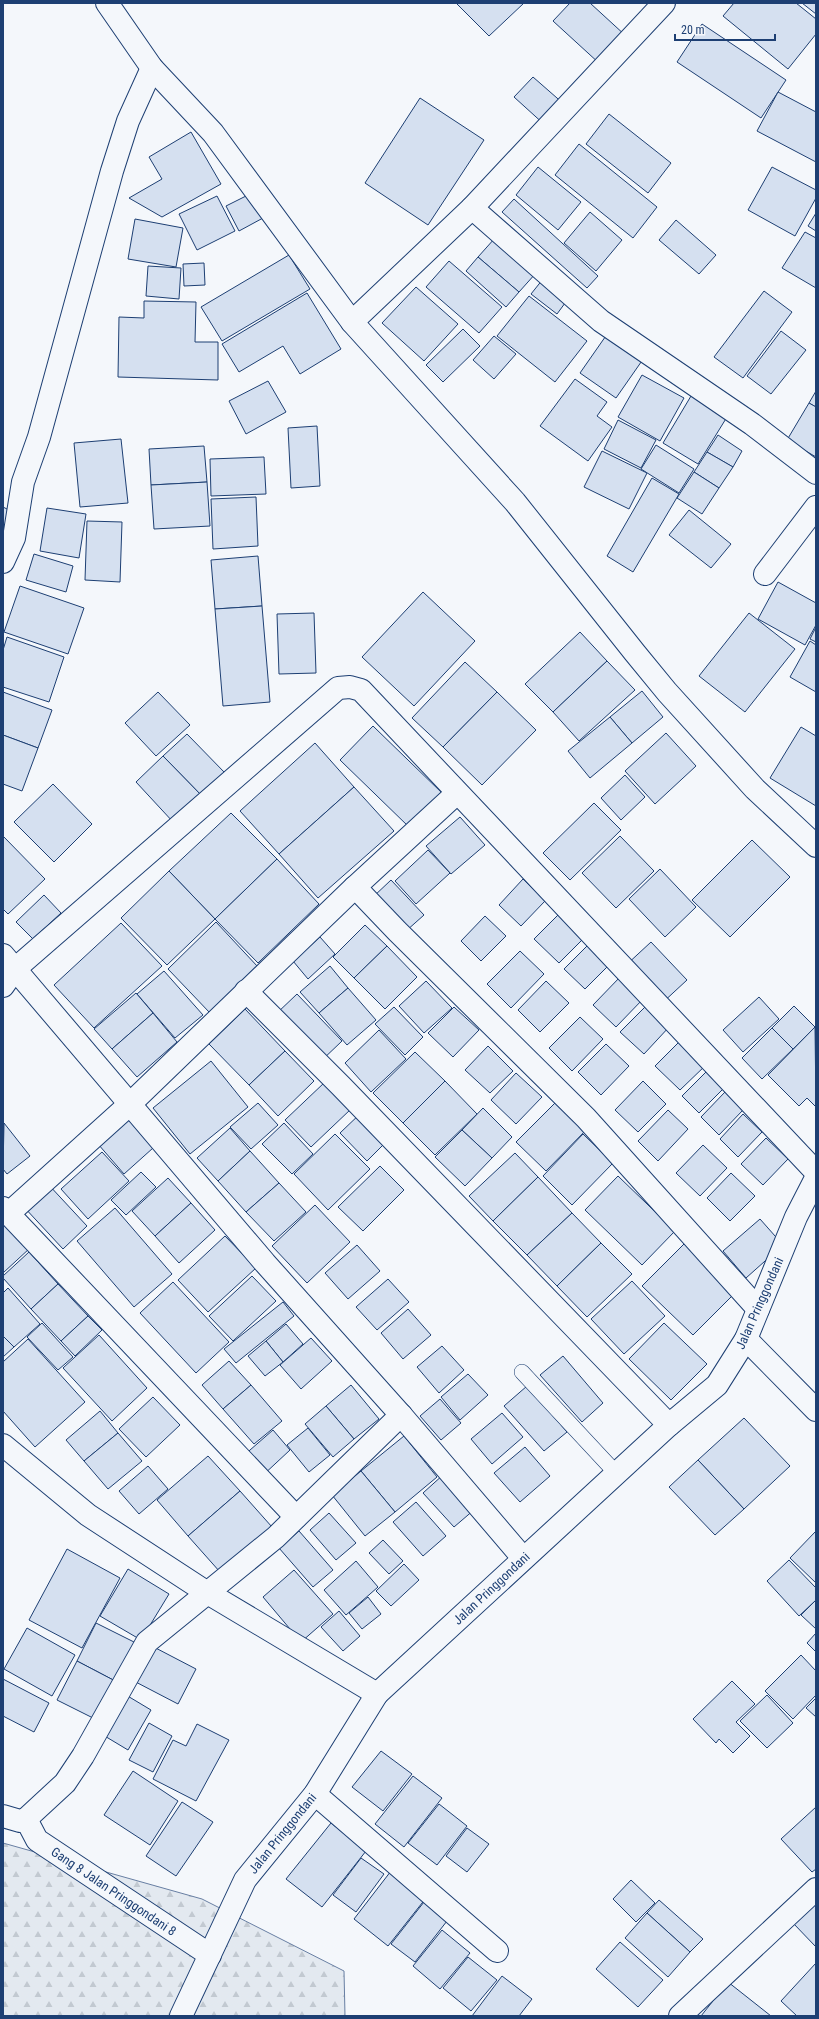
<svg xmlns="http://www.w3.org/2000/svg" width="819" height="2019" font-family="'Roboto Condensed',sans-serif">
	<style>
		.forest { fill: url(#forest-firs); stroke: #687fa3 }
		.building { fill: #d5e0f0; stroke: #1d3f73 }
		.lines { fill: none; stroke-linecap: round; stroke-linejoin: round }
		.lane-casing { stroke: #1d3f73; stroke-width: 16 }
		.street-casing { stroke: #1d3f73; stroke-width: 24 }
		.lane { stroke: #f4f7fb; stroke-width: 15 }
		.street { stroke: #f4f7fb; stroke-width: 22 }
		.labels { text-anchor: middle; stroke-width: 3; stroke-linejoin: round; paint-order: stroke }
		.street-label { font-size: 13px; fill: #1d3f73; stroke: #f4f7fb }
	</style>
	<defs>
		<pattern id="forest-firs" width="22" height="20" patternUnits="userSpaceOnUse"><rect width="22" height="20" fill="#e3e9f0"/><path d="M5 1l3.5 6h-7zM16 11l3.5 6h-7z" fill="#c2c9d1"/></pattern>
	</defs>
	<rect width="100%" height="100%" fill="#f4f7fb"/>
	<polygon class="forest" points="3,1843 202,1899 344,1971 345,2016 3,2016"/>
	<g class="building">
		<polygon points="456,3 524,3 489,36"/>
		<polygon points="570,3 590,3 626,36 600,64 553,21"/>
		<polygon points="734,3 796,3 816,19 816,34 788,69 723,16"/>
		<polygon points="802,3 816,3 816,14"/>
		<polygon points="702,24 786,80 761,118 677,62"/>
		<polygon points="533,77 565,105 546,126 514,97"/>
		<polygon points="778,92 816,112 816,162 757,131"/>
		<polygon points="420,98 484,140 428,225 365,183"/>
		<polygon points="609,114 671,163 648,193 586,144"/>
		<polygon points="191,132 221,184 162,217 129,198 162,179 149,157"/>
		<polygon points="579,144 657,207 633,238 555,175"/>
		<polygon points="538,167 581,202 558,230 516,195"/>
		<polygon points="772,167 816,190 816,198 795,236 748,210"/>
		<polygon points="250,194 263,218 239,231 226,206"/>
		<polygon points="217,196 235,231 197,250 179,214"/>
		<polygon points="514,199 598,276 587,288 502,212"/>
		<polygon points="590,212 622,240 596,271 564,243"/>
		<polygon points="816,213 816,231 808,226"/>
		<polygon points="135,219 183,228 176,267 128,259"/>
		<polygon points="676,220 716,255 699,274 659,240"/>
		<polygon points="805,232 816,238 816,288 782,268"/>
		<polygon points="495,238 536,273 519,292 478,257"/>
		<polygon points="289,255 310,289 222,341 201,307"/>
		<polygon points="478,257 519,292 506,307 466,271"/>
		<polygon points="449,261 502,307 479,333 426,287"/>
		<polygon points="204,263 205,285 184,286 183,264"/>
		<polygon points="148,266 181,268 179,299 146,296"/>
		<polygon points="543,279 568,299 557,314 531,294"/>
		<polygon points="416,287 458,324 424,361 382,323"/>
		<polygon points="764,291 792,312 743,378 714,357"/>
		<polygon points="307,293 341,349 300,374 283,346 239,372 222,344"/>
		<polygon points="529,296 587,341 555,382 497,336"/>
		<polygon points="144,301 196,302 195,342 218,342 218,380 118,377 119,317 144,318"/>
		<polygon points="463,329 480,346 443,382 426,365"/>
		<polygon points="610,330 646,355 616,398 580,373"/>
		<polygon points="781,331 806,350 771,394 747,376"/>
		<polygon points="494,336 516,354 494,379 473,360"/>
		<polygon points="642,375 684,398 660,441 618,417"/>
		<polygon points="575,379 607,402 597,416 612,427 588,461 540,426"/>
		<polygon points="268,381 286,412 246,434 229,401"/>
		<polygon points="816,391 816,407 809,403"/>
		<polygon points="691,396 727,417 698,464 663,443"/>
		<polygon points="809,403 816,407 816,457 787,440"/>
		<polygon points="618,420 656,440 641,468 604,449"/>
		<polygon points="317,426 320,486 291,488 288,428"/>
		<polygon points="718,435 742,451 733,467 707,452"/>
		<polygon points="121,439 128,503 80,507 74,443"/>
		<polygon points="656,445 694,469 679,493 641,469"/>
		<polygon points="204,446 207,482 151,485 149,449"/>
		<polygon points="602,451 647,473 629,509 584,487"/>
		<polygon points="707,452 733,467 719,488 694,472"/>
		<polygon points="264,457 266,494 211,496 210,459"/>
		<polygon points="694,472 719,488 702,514 677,498"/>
		<polygon points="652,478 679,494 633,572 607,556"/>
		<polygon points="207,482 210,526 154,529 151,485"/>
		<polygon points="256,497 258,546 213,549 211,499"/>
		<polygon points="3,507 15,513 5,536 3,535"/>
		<polygon points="47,508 86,514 79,558 40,551"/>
		<polygon points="689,510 731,544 711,568 669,535"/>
		<polygon points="87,521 122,522 120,582 85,580"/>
		<polygon points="34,554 73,566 66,592 26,580"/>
		<polygon points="258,556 262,606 215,609 211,560"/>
		<polygon points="778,582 816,603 816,625 805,645 758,619"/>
		<polygon points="20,586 84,608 68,654 4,632"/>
		<polygon points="423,592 475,641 414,706 362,657"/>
		<polygon points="262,606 270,702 223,706 215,609"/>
		<polygon points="314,613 316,673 279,674 277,614"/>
		<polygon points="749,613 795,649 745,712 699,676"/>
		<polygon points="816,627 816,642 810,639"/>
		<polygon points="580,632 607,661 553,712 525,684"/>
		<polygon points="7,637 64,657 49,702 3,687 3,650"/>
		<polygon points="810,641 816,645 816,692 790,677"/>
		<polygon points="607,661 635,690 579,741 553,712"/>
		<polygon points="465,662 497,692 443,747 412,718"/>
		<polygon points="642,691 663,717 632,743 610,717"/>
		<polygon points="3,692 52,710 38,748 3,735"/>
		<polygon points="158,692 190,725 156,756 125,723"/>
		<polygon points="497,692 536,730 482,785 443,747"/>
		<polygon points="610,717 632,743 590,778 568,751"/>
		<polygon points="373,726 442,793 409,827 340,760"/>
		<polygon points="801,727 816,736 816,806 770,778"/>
		<polygon points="666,733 696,766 655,804 625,771"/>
		<polygon points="187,734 226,774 202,796 163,756"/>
		<polygon points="3,735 38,748 22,791 3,784"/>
		<polygon points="315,743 354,787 279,854 240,811"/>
		<polygon points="163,756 202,796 174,823 136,782"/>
		<polygon points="625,775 645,797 621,820 601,798"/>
		<polygon points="53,784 92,824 54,862 14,822"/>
		<polygon points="354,787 394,831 318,898 279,854"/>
		<polygon points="594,803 621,830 570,880 543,853"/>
		<polygon points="231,813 277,859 215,919 169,871"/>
		<polygon points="460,817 485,845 451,874 426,846"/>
		<polygon points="3,836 45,879 8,914 3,909"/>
		<polygon points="620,836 654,871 616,908 582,873"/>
		<polygon points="752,840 790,877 730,937 692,900"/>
		<polygon points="428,850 450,873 416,904 395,881"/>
		<polygon points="277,859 319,904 258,963 215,919"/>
		<polygon points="660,869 696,907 665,937 629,899"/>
		<polygon points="169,871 215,919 167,965 121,918"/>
		<polygon points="523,879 545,901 521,926 499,905"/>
		<polygon points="391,880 424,915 406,931 373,897"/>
		<polygon points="44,895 61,913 33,939 16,922"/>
		<polygon points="559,914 584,938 559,963 534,939"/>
		<polygon points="485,916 506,936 481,961 461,941"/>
		<polygon points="216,922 258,967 210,1013 168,969"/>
		<polygon points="121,923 162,966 94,1028 54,985"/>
		<polygon points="365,925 387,946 354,978 333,957"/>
		<polygon points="320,937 335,954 308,979 293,961"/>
		<polygon points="651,942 687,980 660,1005 624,967"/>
		<polygon points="589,944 610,964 585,989 564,969"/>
		<polygon points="387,946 417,977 385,1009 354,978"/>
		<polygon points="520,951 544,974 511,1008 487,984"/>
		<polygon points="330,966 348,988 319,1013 300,992"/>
		<polygon points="164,971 203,1015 175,1038 137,994"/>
		<polygon points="621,976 644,998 616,1027 593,1005"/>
		<polygon points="426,981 452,1008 424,1033 399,1006"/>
		<polygon points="546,981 569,1003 540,1032 518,1010"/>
		<polygon points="348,988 376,1020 347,1045 319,1013"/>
		<polygon points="136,993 153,1013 112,1049 94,1029"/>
		<polygon points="297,994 342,1041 320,1062 276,1014"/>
		<polygon points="759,997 779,1019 743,1052 723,1030"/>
		<polygon points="648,1004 670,1026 644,1054 620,1032"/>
		<polygon points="794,1006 815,1027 793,1049 772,1028"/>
		<polygon points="394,1007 423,1037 405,1055 375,1024"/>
		<polygon points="454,1007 479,1030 453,1057 428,1033"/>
		<polygon points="245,1009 285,1051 249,1085 209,1044"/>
		<polygon points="153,1013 177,1042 137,1077 112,1049"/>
		<polygon points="580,1017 603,1039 572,1071 549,1048"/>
		<polygon points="815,1027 816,1107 807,1098 799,1106 768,1075"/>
		<polygon points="772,1028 793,1049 762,1079 742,1058"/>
		<polygon points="379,1030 406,1059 371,1092 345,1063"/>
		<polygon points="682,1039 707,1064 680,1090 655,1066"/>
		<polygon points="606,1044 629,1066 601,1095 578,1072"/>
		<polygon points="488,1046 513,1071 490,1093 465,1070"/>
		<polygon points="285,1051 314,1081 278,1116 249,1085"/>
		<polygon points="415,1052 445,1081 403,1123 373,1093"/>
		<polygon points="211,1061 248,1107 190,1154 153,1108"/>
		<polygon points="708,1070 725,1087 699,1113 682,1096"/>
		<polygon points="516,1073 542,1097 516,1124 491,1100"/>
		<polygon points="445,1081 477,1114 435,1155 403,1123"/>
		<polygon points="643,1081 666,1104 638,1132 615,1110"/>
		<polygon points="325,1082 351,1109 311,1147 285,1120"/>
		<polygon points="725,1092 743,1110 719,1135 701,1117"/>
		<polygon points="559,1099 588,1128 546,1171 516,1142"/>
		<polygon points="258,1103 278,1125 251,1149 230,1127"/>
		<polygon points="483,1108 512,1137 492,1158 462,1130"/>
		<polygon points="668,1110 688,1129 658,1161 638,1141"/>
		<polygon points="363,1111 389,1139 367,1161 340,1133"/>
		<polygon points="743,1114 762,1132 738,1157 720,1139"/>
		<polygon points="127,1118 153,1148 124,1174 98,1144"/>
		<polygon points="4,1123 30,1156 7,1174 3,1169"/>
		<polygon points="284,1123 313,1154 292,1174 262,1144"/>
		<polygon points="230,1128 250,1151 218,1181 197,1158"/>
		<polygon points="462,1130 492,1158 465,1186 435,1157"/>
		<polygon points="335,1134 370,1169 328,1210 294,1174"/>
		<polygon points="583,1134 613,1163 572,1205 543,1176"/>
		<polygon points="766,1138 788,1159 763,1185 741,1164"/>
		<polygon points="703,1145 727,1168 700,1196 676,1173"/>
		<polygon points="250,1151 279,1183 246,1212 218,1181"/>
		<polygon points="102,1152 129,1181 88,1219 61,1189"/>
		<polygon points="515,1153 538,1177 493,1221 469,1196"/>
		<polygon points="380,1166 404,1190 363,1231 338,1207"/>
		<polygon points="141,1172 156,1187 126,1215 111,1200"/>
		<polygon points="731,1173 755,1196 730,1221 707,1198"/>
		<polygon points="618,1176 675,1231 642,1265 585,1210"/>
		<polygon points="538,1177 572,1213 527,1255 493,1221"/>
		<polygon points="168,1178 191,1203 155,1236 132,1211"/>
		<polygon points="47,1183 87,1226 63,1249 23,1206"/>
		<polygon points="279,1183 306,1212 274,1241 246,1212"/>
		<polygon points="191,1203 215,1230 179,1263 155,1236"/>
		<polygon points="315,1205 350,1242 307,1283 272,1246"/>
		<polygon points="115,1208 172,1274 134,1307 77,1241"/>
		<polygon points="572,1213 601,1243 557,1286 527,1255"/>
		<polygon points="760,1219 783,1245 746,1278 723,1251"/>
		<polygon points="3,1220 30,1248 3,1273"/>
		<polygon points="225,1236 256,1268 208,1312 178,1280"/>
		<polygon points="601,1243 632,1274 587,1317 557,1286"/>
		<polygon points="684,1244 734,1294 693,1335 642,1286"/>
		<polygon points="357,1245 380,1271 348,1299 325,1273"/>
		<polygon points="29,1252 58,1284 31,1309 3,1278 3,1276"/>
		<polygon points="252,1276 276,1301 233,1341 209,1316"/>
		<polygon points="388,1279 409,1302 377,1330 356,1307"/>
		<polygon points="632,1281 665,1316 624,1354 591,1319"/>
		<polygon points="173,1282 229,1342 196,1373 140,1313"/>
		<polygon points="58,1284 88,1316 61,1341 31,1309"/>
		<polygon points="8,1288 40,1324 14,1347 3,1336 3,1293"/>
		<polygon points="283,1302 294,1316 236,1363 224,1349"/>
		<polygon points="408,1309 431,1335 403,1359 381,1333"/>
		<polygon points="88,1316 102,1330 75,1356 61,1341"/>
		<polygon points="42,1323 73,1357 58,1370 27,1337"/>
		<polygon points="664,1323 707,1364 671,1400 629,1359"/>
		<polygon points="286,1324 303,1344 283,1362 266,1341"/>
		<polygon points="99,1335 147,1388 112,1421 63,1368"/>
		<polygon points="3,1336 14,1347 3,1357"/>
		<polygon points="311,1338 332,1361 301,1389 280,1365"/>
		<polygon points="28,1339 85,1402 35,1447 3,1411 3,1362"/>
		<polygon points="266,1341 283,1362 265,1376 248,1356"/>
		<polygon points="442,1346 464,1370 439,1393 417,1367"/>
		<polygon points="563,1356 603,1403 582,1422 540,1375"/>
		<polygon points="229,1361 251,1385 223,1409 202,1385"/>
		<polygon points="468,1374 488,1395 460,1420 441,1397"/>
		<polygon points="251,1385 282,1421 254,1444 223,1409"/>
		<polygon points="351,1385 379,1419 354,1439 326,1406"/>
		<polygon points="527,1386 567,1432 544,1451 504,1406"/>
		<polygon points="153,1397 180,1425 146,1457 119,1429"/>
		<polygon points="440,1399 461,1423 441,1440 420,1416"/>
		<polygon points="326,1406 354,1439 333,1457 305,1424"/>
		<polygon points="100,1411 118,1433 84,1461 66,1440"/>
		<polygon points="502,1413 523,1437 492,1464 471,1439"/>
		<polygon points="744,1418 790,1466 744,1509 698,1460"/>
		<polygon points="308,1428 330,1455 309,1472 287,1445"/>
		<polygon points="273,1430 290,1450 261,1477 242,1457"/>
		<polygon points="118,1433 142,1461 108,1489 84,1461"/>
		<polygon points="404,1436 437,1477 395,1512 361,1471"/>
		<polygon points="525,1447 550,1476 520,1502 494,1473"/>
		<polygon points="208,1456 240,1491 188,1536 157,1500"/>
		<polygon points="698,1460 744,1509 715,1535 669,1487"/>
		<polygon points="148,1466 168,1489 139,1514 119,1491"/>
		<polygon points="361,1471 395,1512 365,1536 332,1495"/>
		<polygon points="444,1474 475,1509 454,1527 423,1493"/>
		<polygon points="240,1491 272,1527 220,1572 188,1536"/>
		<polygon points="416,1502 446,1536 423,1556 393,1522"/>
		<polygon points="329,1513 356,1543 336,1560 310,1530"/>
		<polygon points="299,1531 333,1570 313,1587 279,1548"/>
		<polygon points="816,1531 816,1583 790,1558"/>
		<polygon points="383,1540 403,1561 389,1574 369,1553"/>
		<polygon points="67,1549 120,1578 82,1648 29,1620"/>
		<polygon points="789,1560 816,1588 816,1600 799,1616 767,1581"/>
		<polygon points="356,1561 378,1587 346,1615 324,1590"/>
		<polygon points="404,1564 419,1580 391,1606 376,1591"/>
		<polygon points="128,1569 169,1594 141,1640 100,1616"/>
		<polygon points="294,1570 333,1614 301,1642 263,1597"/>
		<polygon points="368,1597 381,1614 362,1629 349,1613"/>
		<polygon points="816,1600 816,1629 801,1615"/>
		<polygon points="339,1611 360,1636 343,1651 321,1627"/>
		<polygon points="96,1623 138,1644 119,1683 77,1661"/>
		<polygon points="27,1628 75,1655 52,1696 4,1669"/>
		<polygon points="816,1633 816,1652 807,1643"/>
		<polygon points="148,1644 196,1669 178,1704 130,1679"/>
		<polygon points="801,1655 816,1671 816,1695 793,1719 765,1691"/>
		<polygon points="77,1661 119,1683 99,1721 57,1700"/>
		<polygon points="3,1679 49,1703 34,1732 3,1716"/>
		<polygon points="732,1681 755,1704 736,1722 750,1736 733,1753 719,1739 716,1743 693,1719"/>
		<polygon points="126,1695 151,1710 128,1750 103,1735"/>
		<polygon points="767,1695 793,1723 767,1748 740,1721"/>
		<polygon points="816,1698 816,1717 806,1708"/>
		<polygon points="149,1723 172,1736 153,1772 129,1760"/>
		<polygon points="197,1724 229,1740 196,1801 153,1779 173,1740 186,1746"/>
		<polygon points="381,1751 412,1774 383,1811 352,1787"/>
		<polygon points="133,1771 178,1801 150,1845 104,1815"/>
		<polygon points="413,1776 442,1798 404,1847 375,1824"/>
		<polygon points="182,1802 213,1822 176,1876 146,1856"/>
		<polygon points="439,1804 467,1826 437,1865 408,1843"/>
		<polygon points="816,1807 816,1869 812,1872 781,1839"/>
		<polygon points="331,1823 366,1851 322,1907 286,1879"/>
		<polygon points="467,1828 489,1844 467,1872 446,1856"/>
		<polygon points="361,1858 384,1874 356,1912 333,1895"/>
		<polygon points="391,1871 426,1898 388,1946 354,1919"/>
		<polygon points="631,1880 655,1903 636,1922 613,1899"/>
		<polygon points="659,1900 703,1939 690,1952 647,1913"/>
		<polygon points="816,1900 816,1947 793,1923"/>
		<polygon points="424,1902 447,1921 415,1962 391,1944"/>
		<polygon points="647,1913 690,1952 668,1977 625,1938"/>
		<polygon points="442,1930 470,1953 440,1989 413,1966"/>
		<polygon points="620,1942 663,1980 638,2007 596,1969"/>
		<polygon points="468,1957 497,1980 471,2011 443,1988"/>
		<polygon points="816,1963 816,2016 797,2016 781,2001"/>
		<polygon points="502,1976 532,1999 519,2016 472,2016"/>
		<polygon points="728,1982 771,2016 701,2016"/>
	</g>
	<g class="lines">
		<g class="lane-casing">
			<polyline id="lane" points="522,1372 616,1473"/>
		</g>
		<g class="street-casing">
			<g id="street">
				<polyline points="107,3 152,68 213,133 352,322 515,502 635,653 667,692 755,789 816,846"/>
				<polyline points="472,208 601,321 752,424 816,473"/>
				<polyline points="352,322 472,208 664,3"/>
				<polyline points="3,562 14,538 23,482 39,437 112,171 128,121 152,68"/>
				<polyline points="765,574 816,507"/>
				<polyline points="355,887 397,931 586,1118 758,1309"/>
				<polyline points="3,955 265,1263 401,1415 523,1558"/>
				<polyline points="3,986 15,969 338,688 350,687 361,690 816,1172"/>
				<polyline points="246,991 341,1086 669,1425"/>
				<polyline points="3,1208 296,1517"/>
				<polyline points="8,1214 130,1104 355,887 457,793"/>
				<polyline points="746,1339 816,1410"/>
				<polyline points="3,1445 88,1515 206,1592 377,1694"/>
				<polyline points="315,1794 497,1951"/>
				<polyline points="3,1816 20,1821 26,1819 65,1783 83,1756 147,1642 276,1537 401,1415"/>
				<polyline points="26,1819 37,1840 210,1955"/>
				<polyline points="181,2016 245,1880 315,1794 377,1694 669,1425 717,1385 746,1339 796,1217 816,1178"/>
				<polyline points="680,2016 816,1889"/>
			</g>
		</g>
		<use href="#lane" class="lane"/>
		<use href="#street" class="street"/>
	</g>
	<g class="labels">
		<g class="street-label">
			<text transform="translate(759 1303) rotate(-66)" y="5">Jalan Pringgondani</text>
			<text transform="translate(491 1588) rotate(-43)" y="5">Jalan Pringgondani</text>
			<text transform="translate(282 1833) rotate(-51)" y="5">Jalan Pringgondani</text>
			<text transform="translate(114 1891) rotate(34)" y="5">Gang 8 Jalan Pringgondani 8</text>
		</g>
	</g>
	<rect width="819" height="2019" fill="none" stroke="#1d3f73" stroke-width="8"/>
	<path d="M675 34v6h100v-6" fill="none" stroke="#1d3f73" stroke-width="2"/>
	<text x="681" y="34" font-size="12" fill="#1d3f73" stroke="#f4f7fb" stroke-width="3" paint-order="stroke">20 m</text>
</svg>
